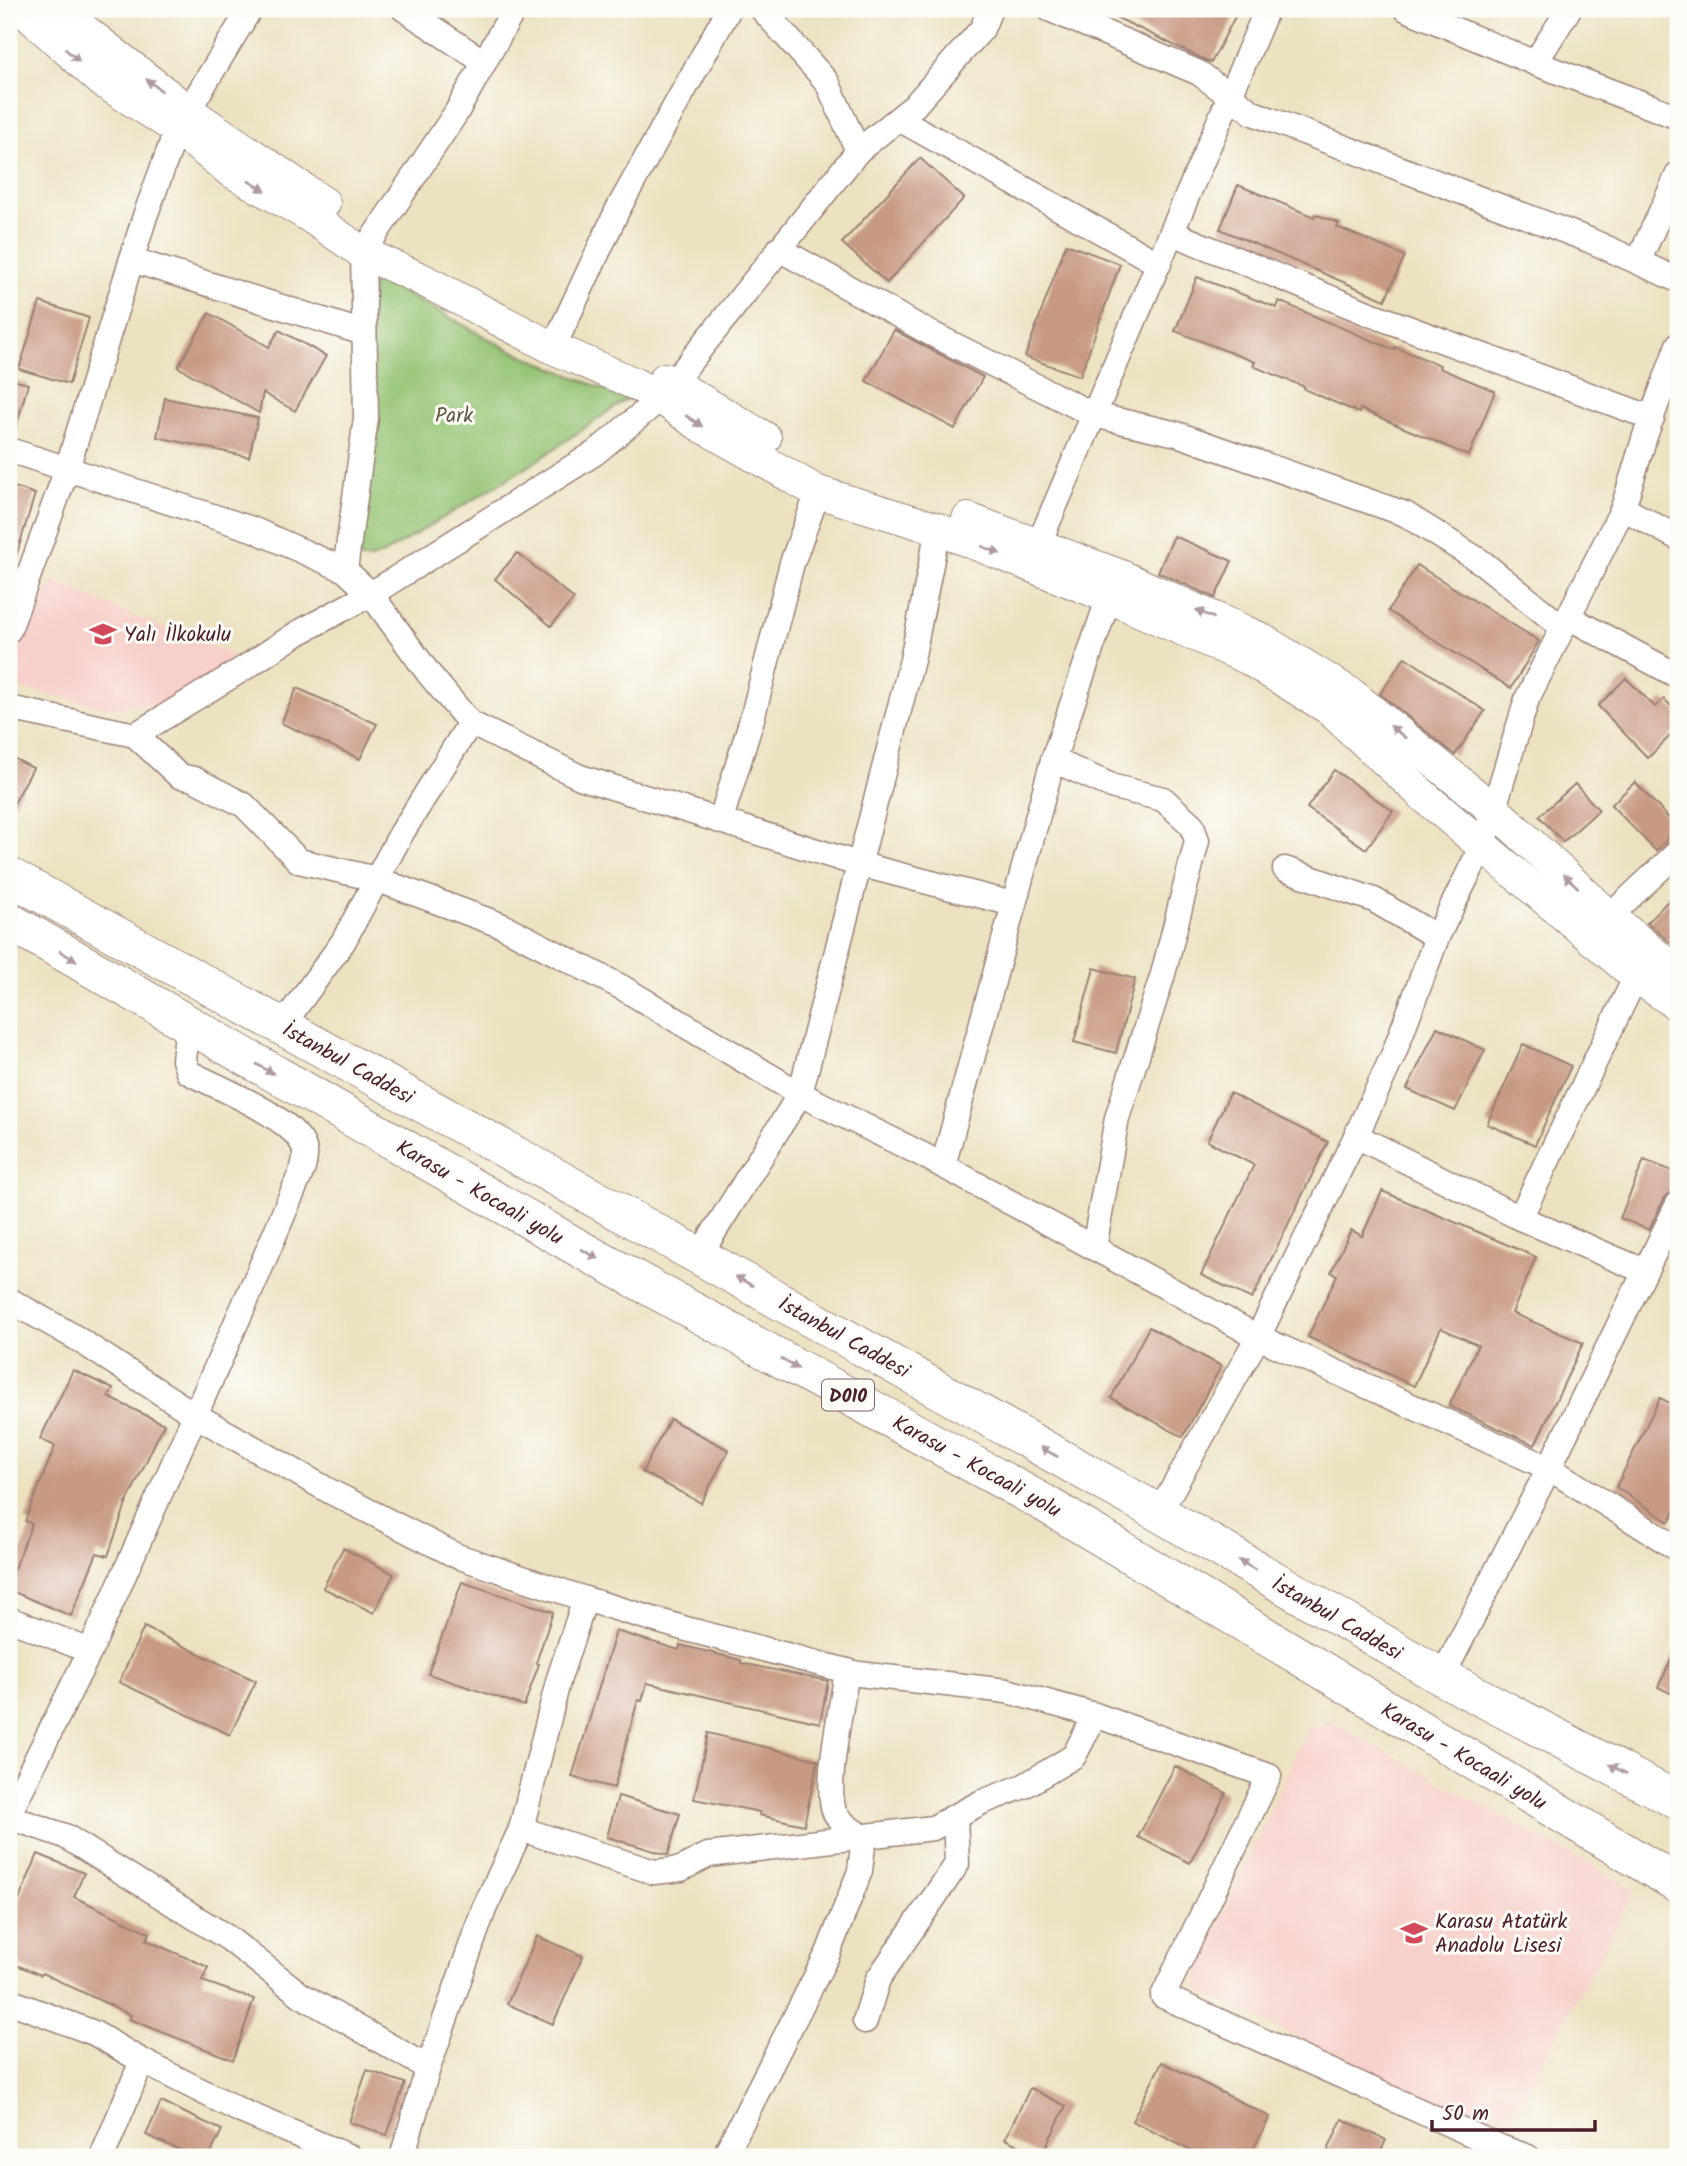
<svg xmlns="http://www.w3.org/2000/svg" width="1687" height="2166" font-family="Kalam,sans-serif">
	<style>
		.built { fill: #f7d0ca }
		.green { fill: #93c271; stroke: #6e704e; stroke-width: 2 }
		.building { fill: #c89983 }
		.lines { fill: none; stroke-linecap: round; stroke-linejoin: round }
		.minor-casing { stroke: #9b8076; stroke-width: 27 }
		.major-casing { stroke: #9b8076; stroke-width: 34 }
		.highway-casing { stroke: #9b8076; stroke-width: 39 }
		.minor { stroke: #fff; stroke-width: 24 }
		.major { stroke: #fff; stroke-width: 32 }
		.highway { stroke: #fff; stroke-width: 37 }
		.oneway { fill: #ae9aa0 }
		.labels { text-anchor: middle; stroke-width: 6; stroke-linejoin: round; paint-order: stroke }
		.shield { fill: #fdfcf7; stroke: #806168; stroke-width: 2 }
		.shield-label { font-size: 19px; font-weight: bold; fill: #4a1f2b }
		.park-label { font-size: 21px; fill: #645844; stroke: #fdfcf7 }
		.poi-label { font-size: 21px; fill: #4a1f2b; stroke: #fdfcf7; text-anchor: start }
		.street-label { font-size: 21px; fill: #4a1f2b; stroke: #fdfcf7 }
	</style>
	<rect width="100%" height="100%" fill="#fdfcf7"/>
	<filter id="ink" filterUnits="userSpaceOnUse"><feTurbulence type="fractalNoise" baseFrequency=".0143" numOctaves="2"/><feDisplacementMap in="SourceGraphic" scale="14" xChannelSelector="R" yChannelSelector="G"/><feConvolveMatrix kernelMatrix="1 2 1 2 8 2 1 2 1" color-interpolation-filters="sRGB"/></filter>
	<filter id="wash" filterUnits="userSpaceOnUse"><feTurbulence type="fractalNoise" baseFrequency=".00686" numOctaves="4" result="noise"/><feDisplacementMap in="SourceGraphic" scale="28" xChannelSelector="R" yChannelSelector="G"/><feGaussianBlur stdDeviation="1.57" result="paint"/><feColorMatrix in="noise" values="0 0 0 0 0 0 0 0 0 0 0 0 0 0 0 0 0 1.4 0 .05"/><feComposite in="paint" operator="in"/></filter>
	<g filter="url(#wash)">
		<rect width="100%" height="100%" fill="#ece2c1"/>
		<g class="built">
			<polygon points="53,580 126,613 234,655 212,676 162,705 102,707 9,686 9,666"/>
			<polygon points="1330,1721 1636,1890 1509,2122 1488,2129 1201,1991 1196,1975 1307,1729"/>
		</g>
		<polygon class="green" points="373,276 506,348 627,399 532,464 383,554 371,559 361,559 356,546"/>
		<g id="blocks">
			<g class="building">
				<polygon points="1099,9 1239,9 1211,63"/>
				<polygon points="920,158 964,198 887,283 842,243"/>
				<polygon points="1238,185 1314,217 1315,214 1339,223 1337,227 1405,256 1385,300 1220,229"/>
				<polygon points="1066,244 1120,264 1080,376 1025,357"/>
				<polygon points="1197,277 1277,308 1279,301 1394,350 1395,347 1440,365 1439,368 1495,391 1469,456 1360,409 1359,413 1304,389 1305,387 1253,366 1255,362 1175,331"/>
				<polygon points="40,302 89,318 69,384 19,369"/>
				<polygon points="209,313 269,347 279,330 326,356 295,411 263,393 259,413 178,367"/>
				<polygon points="894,330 983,377 955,429 866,381"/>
				<polygon points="9,379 28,384 14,434 9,433"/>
				<polygon points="165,398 258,418 249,457 157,437"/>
				<polygon points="9,485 35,494 13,566 9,566"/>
				<polygon points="1174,536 1232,561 1215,598 1158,572"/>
				<polygon points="517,553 574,599 551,626 495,579"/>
				<polygon points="1417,565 1539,641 1511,688 1388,611"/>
				<polygon points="1405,657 1485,711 1455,755 1380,694"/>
				<polygon points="1626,678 1655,707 1664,699 1678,713 1678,728 1648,758 1598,706"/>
				<polygon points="297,688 377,724 360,759 281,723"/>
				<polygon points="9,756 33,768 9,813"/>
				<polygon points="1334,770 1393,811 1366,849 1307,808"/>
				<polygon points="1635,782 1678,828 1656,851 1611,805"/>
				<polygon points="1575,784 1599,810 1563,842 1539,816"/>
				<polygon points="1678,890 1678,949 1647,923"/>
				<polygon points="1094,968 1135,979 1116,1053 1074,1042"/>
				<polygon points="1437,1027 1485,1050 1455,1111 1407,1089"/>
				<polygon points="1523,1044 1571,1066 1535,1145 1487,1124"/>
				<polygon points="1230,1093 1328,1142 1252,1299 1201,1275 1254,1165 1207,1141"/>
				<polygon points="1644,1160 1678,1173 1672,1191 1665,1197 1649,1230 1620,1218"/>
				<polygon points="1382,1191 1536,1257 1512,1313 1583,1343 1535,1445 1449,1406 1478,1345 1441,1328 1414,1386 1308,1337 1337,1275 1331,1272 1351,1230 1362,1236"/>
				<polygon points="1149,1327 1221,1366 1183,1437 1111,1398"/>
				<polygon points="73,1370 113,1389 108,1397 164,1424 126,1504 108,1556 97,1553 71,1616 9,1590 9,1581 32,1524 25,1521 55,1446 40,1439"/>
				<polygon points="1660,1398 1678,1407 1678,1506 1669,1522 1616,1487"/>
				<polygon points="670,1419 729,1450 701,1503 642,1472"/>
				<polygon points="343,1548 394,1574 374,1613 323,1588"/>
				<polygon points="462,1582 553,1612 536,1663 539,1664 524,1706 428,1674"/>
				<polygon points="144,1627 256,1681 230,1735 119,1682"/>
				<polygon points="616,1631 679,1650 680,1645 741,1660 741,1663 828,1681 820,1723 647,1683 642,1701 638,1700 614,1788 572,1777"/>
				<polygon points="1678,1646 1678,1697 1658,1687"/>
				<polygon points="708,1733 818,1760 804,1825 759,1815 760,1812 694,1799"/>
				<polygon points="1175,1766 1226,1793 1190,1863 1138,1837"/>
				<polygon points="618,1796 680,1814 668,1855 607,1837"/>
				<polygon points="38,1854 84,1873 74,1897 150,1933 146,1940 208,1967 202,1981 254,1999 233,2060 129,2019 131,2015 42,1973 41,1975 9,1962 9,1923"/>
				<polygon points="537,1936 583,1956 553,2024 507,2004"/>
				<polygon points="1162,2062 1270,2117 1249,2157 1204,2157 1132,2121"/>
				<polygon points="367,2070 405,2083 387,2135 349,2122"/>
				<polygon points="1030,2088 1066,2106 1041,2156 1005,2139"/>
				<polygon points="161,2102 222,2130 209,2157 195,2157 146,2135"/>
				<polygon points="1342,2119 1386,2140 1378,2157 1325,2157"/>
			</g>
		</g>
	</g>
	<g filter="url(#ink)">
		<use href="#blocks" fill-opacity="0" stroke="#9b8076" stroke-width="2"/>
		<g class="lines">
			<g class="minor-casing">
				<g id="minor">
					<polyline points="404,9 484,62"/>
					<polyline points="1049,9 1199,73 1253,113 1589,240 1638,262 1678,174"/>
					<polyline points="1406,9 1535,63 1678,117"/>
					<polyline points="1535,63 1569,9"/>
					<polyline points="899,119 1159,264"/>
					<polyline points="858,151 914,106 982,29 990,9"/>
					<polyline points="1172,233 1370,314 1652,418"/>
					<polyline points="779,249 928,332 1094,415 1177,434 1405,514 1483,563 1563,628"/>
					<polyline points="132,260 364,333"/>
					<polyline points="1638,262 1678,280"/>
					<polyline points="553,348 618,209 729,9"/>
					<polyline points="9,450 252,529 345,570 371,594 429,674 470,723 580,777 858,864 1013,904"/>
					<polyline points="1623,508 1678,538"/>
					<polyline points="1031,562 1267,9"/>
					<polyline points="345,570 366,418 363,253 456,113 514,9"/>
					<polyline points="1568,617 1678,676"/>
					<polyline points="9,630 67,469 145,216 177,129 250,9"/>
					<polyline points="9,708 135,735 246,667 298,633 371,594 595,453 661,398 858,151 827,82 762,9"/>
					<polyline points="135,735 179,776 194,779 244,805 299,861 376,879 503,926 623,988 800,1094 923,1155 1258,1337 1549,1468 1678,1549"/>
					<polyline points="1053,760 1114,787 1163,799 1192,825 1197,841 1163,974 1117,1118 1094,1248"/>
					<polyline points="721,819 752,719 792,563 818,492"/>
					<polyline points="1285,869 1374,900 1437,937"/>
					<polyline points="1597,928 1678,852"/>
					<polyline points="282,1026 343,942 401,834 470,723"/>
					<polyline points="1356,1136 1520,1218 1644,1271"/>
					<polyline points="943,1166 1053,760 1109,597"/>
					<polyline points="1520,1218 1636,976"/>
					<polyline points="699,1256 800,1094 912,660 938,529"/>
					<polyline points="9,1300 73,1336 195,1415 333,1493 457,1556 585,1599 686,1629 859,1674 1007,1691 1095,1715 1269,1776 1163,1996 1500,2147 1528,2157"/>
					<polyline points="1159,1513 1258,1337 1356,1136 1394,1053 1437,937 1483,844 1527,699 1623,508 1645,436 1678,345"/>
					<polyline points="9,1619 90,1651"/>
					<polyline points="1442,1677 1549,1468 1678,1204"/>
					<path d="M9,1814L90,1651L257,1276L303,1168C304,1163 306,1156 305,1152C302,1120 214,1086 188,1072L184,1060L188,1025"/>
					<polyline points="9,1817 65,1836 228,1938 301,1995 428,2068"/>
					<polyline points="521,1829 654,1872 681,1869 708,1855 933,1828 982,1802 1024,1786 1074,1756 1095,1715"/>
					<polyline points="9,2001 94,2033 142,2061 241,2111 350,2157"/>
					<polyline points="865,2021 878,1979 957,1864 955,1816"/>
					<polyline points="102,2157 142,2061"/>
					<polyline points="402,2157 428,2068 484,1909 521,1829 559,1678 585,1599"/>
					<path d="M724,2157L828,1953L860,1871L864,1837C855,1833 840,1822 835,1813C823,1788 843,1701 847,1671"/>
				</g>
			</g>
			<g class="major-casing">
				<g id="major">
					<polyline points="22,9 102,81 177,129 229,170 308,215 363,253 419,278 553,348 633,383 661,398 698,424 818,492 938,529 1109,597 1247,658 1328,708 1426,798 1636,976 1678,1005"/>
					<polyline points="57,9 188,111 324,203"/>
					<polyline points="665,379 765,438"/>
					<polyline points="968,519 1121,576 1259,638 1351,694 1500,815 1609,916 1678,973"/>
				</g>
			</g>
			<g class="highway-casing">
				<g id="highway">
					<polyline points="9,876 699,1256 1159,1513 1442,1677 1678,1801"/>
					<polyline points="9,921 582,1250 1044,1503 1678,1884"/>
				</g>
			</g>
			<use href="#minor" class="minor"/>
			<use href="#major" class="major"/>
			<use href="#highway" class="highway"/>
		</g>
		<defs><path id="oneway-solid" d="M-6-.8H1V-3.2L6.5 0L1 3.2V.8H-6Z" transform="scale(1.75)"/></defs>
		<g class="oneway">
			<use href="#oneway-solid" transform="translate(72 55) rotate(42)"/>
			<use href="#oneway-solid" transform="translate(154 85) rotate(-142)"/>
			<use href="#oneway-solid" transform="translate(257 186) rotate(30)"/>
			<use href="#oneway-solid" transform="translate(694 421) rotate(33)"/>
			<use href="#oneway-solid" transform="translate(991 550) rotate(22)"/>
			<use href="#oneway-solid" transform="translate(1205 614) rotate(-156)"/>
			<use href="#oneway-solid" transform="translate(1398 732) rotate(-141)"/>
			<use href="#oneway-solid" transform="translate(1571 881) rotate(-137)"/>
			<use href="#oneway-solid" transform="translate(68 956) rotate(30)"/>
			<use href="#oneway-solid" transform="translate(265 1069) rotate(30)"/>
			<use href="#oneway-solid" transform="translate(590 1254) rotate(29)"/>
			<use href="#oneway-solid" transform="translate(744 1281) rotate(-151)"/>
			<use href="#oneway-solid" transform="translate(790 1364) rotate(29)"/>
			<use href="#oneway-solid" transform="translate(1049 1452) rotate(-151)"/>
			<use href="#oneway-solid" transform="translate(1247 1565) rotate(-149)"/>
			<use href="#oneway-solid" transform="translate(1618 1769) rotate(-152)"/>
		</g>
	</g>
	<defs>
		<g id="school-bare" transform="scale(2.1)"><path d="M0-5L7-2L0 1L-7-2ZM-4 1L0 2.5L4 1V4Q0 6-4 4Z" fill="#d1495b" stroke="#fdfcf7" stroke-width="2.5" paint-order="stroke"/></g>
	</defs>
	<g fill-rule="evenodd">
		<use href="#school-bare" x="103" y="634"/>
		<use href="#school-bare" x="1414" y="1933"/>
	</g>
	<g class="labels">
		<rect class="shield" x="822" y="1379.5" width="52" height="31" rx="5"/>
		<g class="shield-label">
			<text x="848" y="1402">D010</text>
		</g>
		<g class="park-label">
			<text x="454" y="422">Park</text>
		</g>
		<g class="poi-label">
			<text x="124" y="641">Yalı İlkokulu</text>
			<text x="1435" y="1928">Karasu Atatürk<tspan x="1435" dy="24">Anadolu Lisesi</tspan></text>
		</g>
		<g class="street-label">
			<text transform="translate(348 1063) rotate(29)" y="7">İstanbul Caddesi</text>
			<text transform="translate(480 1192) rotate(30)" y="7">Karasu - Kocaali yolu</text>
			<text transform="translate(844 1337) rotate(29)" y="7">İstanbul Caddesi</text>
			<text transform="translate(977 1466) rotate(29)" y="7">Karasu - Kocaali yolu</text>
			<text transform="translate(1337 1618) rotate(30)" y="7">İstanbul Caddesi</text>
			<text transform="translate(1464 1756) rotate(31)" y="7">Karasu - Kocaali yolu</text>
		</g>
	</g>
	<rect width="1687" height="2166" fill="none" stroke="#fdfcf7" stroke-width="35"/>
	<path d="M1432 2120v10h163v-10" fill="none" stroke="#4a1f2b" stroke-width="3.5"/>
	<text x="1442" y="2120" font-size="21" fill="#4a1f2b" stroke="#fdfcf7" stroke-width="5" paint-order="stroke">50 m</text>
</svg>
